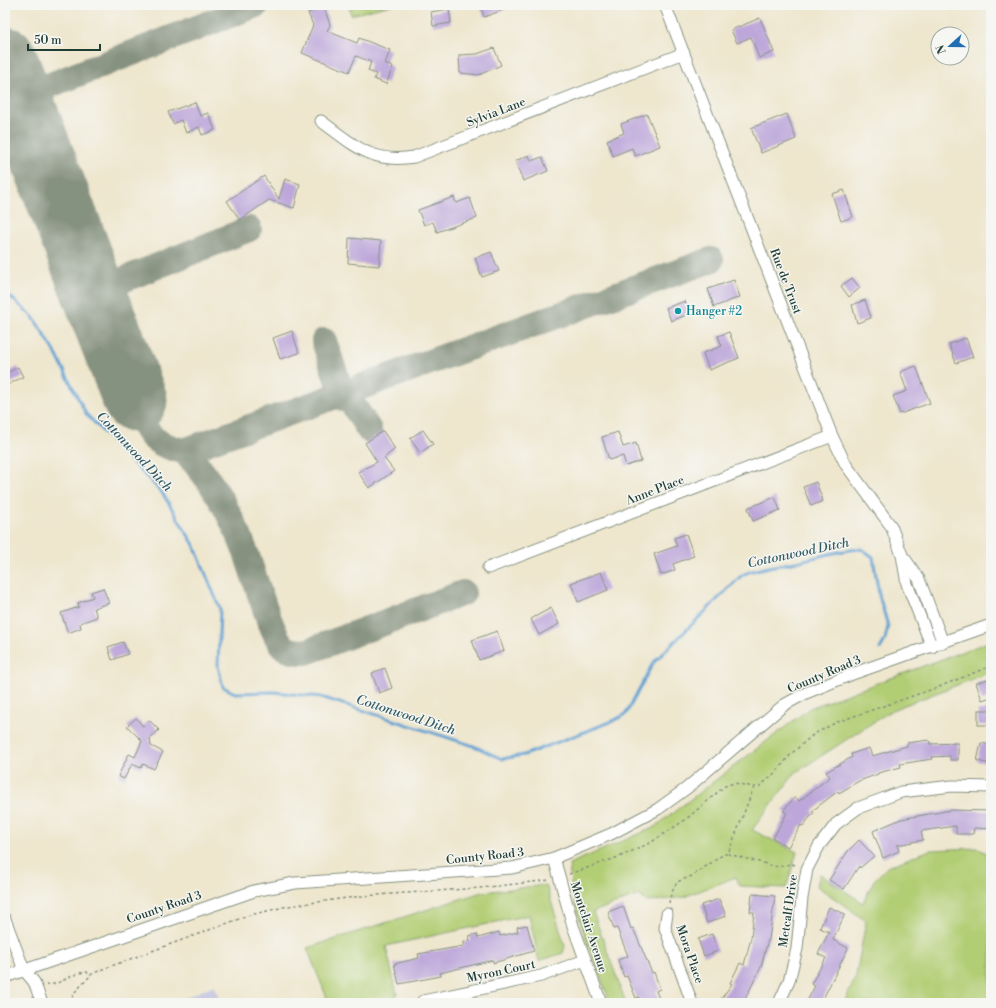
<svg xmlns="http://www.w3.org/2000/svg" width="996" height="1008" font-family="'Libre Bodoni',serif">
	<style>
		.industrial { fill: #c1c2dd }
		.green { fill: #b2ce75; stroke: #688654 }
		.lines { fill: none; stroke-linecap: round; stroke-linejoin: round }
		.stream { stroke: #5fa0d2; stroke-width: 3 }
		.taxiway { stroke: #869280; stroke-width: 26 }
		.runway { stroke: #869280; stroke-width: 65 }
		.building { fill: #bda7da }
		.minor-casing { stroke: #869280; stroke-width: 13 }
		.path { stroke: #869280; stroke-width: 1.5; stroke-dasharray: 3 3; stroke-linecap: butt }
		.minor { stroke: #fff; stroke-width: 11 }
		.culture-dot { fill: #0f9aa8; stroke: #f6f6f2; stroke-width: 1.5 }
		.labels { text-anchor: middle; stroke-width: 3; stroke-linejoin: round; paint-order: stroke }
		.street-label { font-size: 12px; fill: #1f3d34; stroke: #f6f6f2 }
		.culture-label { font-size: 12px; fill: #0d838f; stroke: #f6f6f2; text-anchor: start }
		.water-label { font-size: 13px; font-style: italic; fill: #325b63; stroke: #f6f6f2 }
	</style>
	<rect width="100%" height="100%" fill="#f6f6f2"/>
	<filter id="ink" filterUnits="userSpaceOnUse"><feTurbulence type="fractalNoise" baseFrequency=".025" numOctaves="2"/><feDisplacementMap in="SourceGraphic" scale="8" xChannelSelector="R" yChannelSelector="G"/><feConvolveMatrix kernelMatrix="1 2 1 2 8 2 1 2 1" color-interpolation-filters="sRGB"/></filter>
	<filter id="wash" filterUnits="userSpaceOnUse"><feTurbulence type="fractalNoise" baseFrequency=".012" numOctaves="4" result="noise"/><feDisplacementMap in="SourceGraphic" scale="16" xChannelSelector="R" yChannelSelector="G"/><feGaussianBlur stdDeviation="0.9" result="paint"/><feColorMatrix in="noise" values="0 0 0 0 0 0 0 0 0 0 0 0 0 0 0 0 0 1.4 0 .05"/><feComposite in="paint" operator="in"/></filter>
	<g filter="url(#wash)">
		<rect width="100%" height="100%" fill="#eee6cd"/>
		<polygon class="industrial" points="214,985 222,1003 174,1003"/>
		<g class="green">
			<polygon points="349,5 391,5 351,15"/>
			<path d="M991,641V672L892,710L795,773L752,830L797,852L786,888L740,886L736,877L684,897L647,902L639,895L593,912L626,1003H610C594,958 572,913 569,864L653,828L810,708Z"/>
			<polygon points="978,848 991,856 991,1003 844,1003 856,976 866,921 817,886 820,874 863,903 874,880 887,867 930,850"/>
			<polygon points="546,885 565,946 563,953 539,961 529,915 386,946 397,995 388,1003 329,1003 307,948 482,892"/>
		</g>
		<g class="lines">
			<path class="stream" d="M5,292L33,317L54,350L86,414L163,494L194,545L220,609L218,666L223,687L235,693L273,692L321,697L474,746L502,759L524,755L613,721L626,714L653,663L742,575C759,567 777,566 796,562C818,557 839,550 862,549L873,557L879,595L888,626L885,640L880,649"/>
			<g class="taxiway">
				<polyline points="19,97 256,5"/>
				<polyline points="93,292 249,229"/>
				<polyline points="324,341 342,393"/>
				<polyline points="338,395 352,403 369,430"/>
				<path d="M135,400C145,432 149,444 184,451L711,260"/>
				<path d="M184,451C212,479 232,516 246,553C253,572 271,634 283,646C289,652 298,652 306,652L463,593"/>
			</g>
			<polyline class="runway" points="5,59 135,400"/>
		</g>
		<g id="blocks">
			<g class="building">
				<polygon points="480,5 514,5 514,6 484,17"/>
				<polygon points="324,7 330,25 327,31 357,43 359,38 390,50 385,64 393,67 386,84 374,79 376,74 368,71 371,62 356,56 349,72 302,53 313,25 308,13"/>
				<polygon points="449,9 451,23 433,26 431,12"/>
				<polygon points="760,18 774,52 759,58 751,37 737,43 731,30"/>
				<polygon points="494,48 501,65 479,75 460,73 459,55 477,54"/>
				<polygon points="195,102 200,116 208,113 215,130 202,135 199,127 186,133 181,120 173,124 168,112"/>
				<polygon points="647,114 660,146 635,156 632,148 613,156 607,140 624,133 621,124"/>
				<polygon points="787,114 796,139 761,153 751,128"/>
				<polygon points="529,155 531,161 542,157 548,171 523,181 515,161"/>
				<polygon points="264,176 279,199 285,179 300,184 294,208 269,200 240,220 227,201"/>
				<polygon points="844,190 853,217 841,221 832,194"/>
				<polygon points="454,197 456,203 470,198 477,218 437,232 433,222 424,225 418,210"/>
				<polygon points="349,238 381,241 379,266 348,263"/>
				<polygon points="491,252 499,271 482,277 475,258"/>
				<polygon points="852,278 860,288 849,297 841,286"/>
				<polygon points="734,280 740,297 714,307 708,289"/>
				<polygon points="865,300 871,318 857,323 852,305"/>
				<polygon points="685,301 689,314 671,321 666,308"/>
				<polygon points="292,331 299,353 280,359 273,338"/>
				<polygon points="729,332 739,358 709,370 703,353 722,346 718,336"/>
				<polygon points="966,338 973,357 956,363 949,344"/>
				<polygon points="916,366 930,403 900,414 893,396 907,391 900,372"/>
				<polygon points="18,367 23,377 7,385 5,374"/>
				<polygon points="423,430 433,444 420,453 410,438"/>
				<polygon points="383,431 395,449 384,458 394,471 369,488 358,472 377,462 365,443"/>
				<polygon points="618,432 623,447 636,443 641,461 626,466 623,456 609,460 602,437"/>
				<polygon points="816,482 823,501 811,506 803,487"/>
				<polygon points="775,497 780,510 753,521 748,508"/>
				<polygon points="686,534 694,556 673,564 675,570 661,575 654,554 677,546 674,538"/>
				<polygon points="601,572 608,590 578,602 571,583"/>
				<polygon points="103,588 109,603 94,608 97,617 80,623 81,628 68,633 61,613 79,607 78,603 93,597 91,592"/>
				<polygon points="551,608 559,624 539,635 531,619"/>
				<polygon points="497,631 504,651 479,660 472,640"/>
				<polygon points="123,642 128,654 112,660 108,647"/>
				<polygon points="385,668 392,688 379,693 372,673"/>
				<polygon points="991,678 991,697 982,700 976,683"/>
				<rect x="978" y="710" width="13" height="15"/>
				<polygon points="136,718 143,726 149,720 159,730 150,738 151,746 163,752 154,769 143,764 141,768 132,764 124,779 118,776 129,754 135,757 142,741 127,726"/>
				<polygon points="929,740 930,744 958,743 958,760 950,760 950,756 931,757 932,759 900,764 901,767 878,773 878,774 859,781 839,793 838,791 812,811 814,812 803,826 801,825 788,847 773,838 787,813 783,811 795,797 799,801 830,777 826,772 852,757 851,754 869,748 872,756 907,746 907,743"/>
				<polygon points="981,743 991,745 991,764 977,761"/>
				<polygon points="951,810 991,811 991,829 974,828 973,834 956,834 956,826 921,831 923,840 897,845 899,851 883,858 873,831 901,819"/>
				<polygon points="859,840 874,856 860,868 859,866 844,889 829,880 848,851"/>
				<polygon points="752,894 775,896 769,940 768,940 761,967 743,1003 718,1003 732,984 730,983 740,963 744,965 751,938 754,912 750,912"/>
				<polygon points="719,899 726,916 707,923 701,905"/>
				<polygon points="623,906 631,929 633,928 652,973 654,972 660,989 656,991 661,1003 641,1003 639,997 636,998 627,976 624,977 618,960 628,956 617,928 614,929 608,912"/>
				<polygon points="829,907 845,914 833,940 848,948 821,1003 806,1003 815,986 811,984 826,958 818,954 829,932 820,928"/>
				<polygon points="527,925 534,951 493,963 493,960 440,973 441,976 399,984 394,964 419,958 418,954 464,946 464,942 470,941 469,936 477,934 478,938 499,932 500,936 518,932 517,927"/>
				<polygon points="712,934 718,951 704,956 698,939"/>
			</g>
		</g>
	</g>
	<g filter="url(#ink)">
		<use href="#blocks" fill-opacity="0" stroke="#869280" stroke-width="1"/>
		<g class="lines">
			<g class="minor-casing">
				<g id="minor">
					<polyline points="665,5 832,436 846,465 891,526 902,555 907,584 932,647"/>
					<path d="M321,121C354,145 371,164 414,157L684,53"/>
					<polyline points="905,559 919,579 943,643"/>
					<polyline points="488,568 832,436"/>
					<polyline points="554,858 573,926 601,1003"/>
					<polyline points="667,914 665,928 692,1003"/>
					<polyline points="5,919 24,970 34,982 42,1003"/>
					<polyline points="5,977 254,891 295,883 512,868 554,858 611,834 658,809 687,788 784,705 806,693 855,673 991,625"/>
					<polyline points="421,1003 423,1001 541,976 585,960"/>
					<polyline points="779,1003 789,981 797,949 802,898 807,869 819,846 836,824 858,808 901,792 952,786 991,787"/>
				</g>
			</g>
			<g class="path">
				<polyline points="754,787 728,854 778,867 790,864 798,865"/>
				<polyline points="569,874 619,857 650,843 685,820 725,786 734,783 754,787 760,786 776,772 792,753 814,734 837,722 936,688 991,666"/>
				<polyline points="669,903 671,894 677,882 692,876 724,854 728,854"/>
				<path d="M46,984C59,987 72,972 87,972L90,975L103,969L250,915L288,906L362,896L480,888L550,880"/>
				<polyline points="70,1003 74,993 90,976"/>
			</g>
			<use href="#minor" class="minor"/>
		</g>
	</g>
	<circle class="culture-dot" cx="678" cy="311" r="4"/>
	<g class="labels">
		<g class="street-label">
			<text transform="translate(496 112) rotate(-21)" y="4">Sylvia Lane</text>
			<text transform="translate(786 281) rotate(69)" y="4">Rue de Trust</text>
			<text transform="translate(655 490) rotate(-21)" y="4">Anne Place</text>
			<text transform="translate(824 674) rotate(-23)" y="4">County Road 3</text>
			<text transform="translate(485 856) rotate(-6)" y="4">County Road 3</text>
			<text transform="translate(164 907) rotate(-19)" y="4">County Road 3</text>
			<text transform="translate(788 911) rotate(-82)" y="4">Metcalf Drive</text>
			<text transform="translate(589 927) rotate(72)" y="4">Montclair Avenue</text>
			<text transform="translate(690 954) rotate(71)" y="4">Mora Place</text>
			<text transform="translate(501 971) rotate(-12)" y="4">Myron Court</text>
		</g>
		<g class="culture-label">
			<text x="686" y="315">Hanger #2</text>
		</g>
		<g class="water-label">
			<text transform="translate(135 451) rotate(47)" y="5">Cottonwood Ditch</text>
			<text transform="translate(798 552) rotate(-12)" y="5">Cottonwood Ditch</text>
			<text transform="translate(406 714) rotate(18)" y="5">Cottonwood Ditch</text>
		</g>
	</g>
	<rect width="996" height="1008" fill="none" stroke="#f6f6f2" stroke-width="20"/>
	<g transform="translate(950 46) rotate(249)"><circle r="19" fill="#f6f6f2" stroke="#a0aca6"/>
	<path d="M0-3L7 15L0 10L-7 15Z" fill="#1f6fb2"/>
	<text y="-6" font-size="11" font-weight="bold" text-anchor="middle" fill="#1f3d34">N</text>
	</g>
	<path d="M28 44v6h72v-6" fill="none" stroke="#1f3d34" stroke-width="2"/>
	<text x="34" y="44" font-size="12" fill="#1f3d34" stroke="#f6f6f2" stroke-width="3" paint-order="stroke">50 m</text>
</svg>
